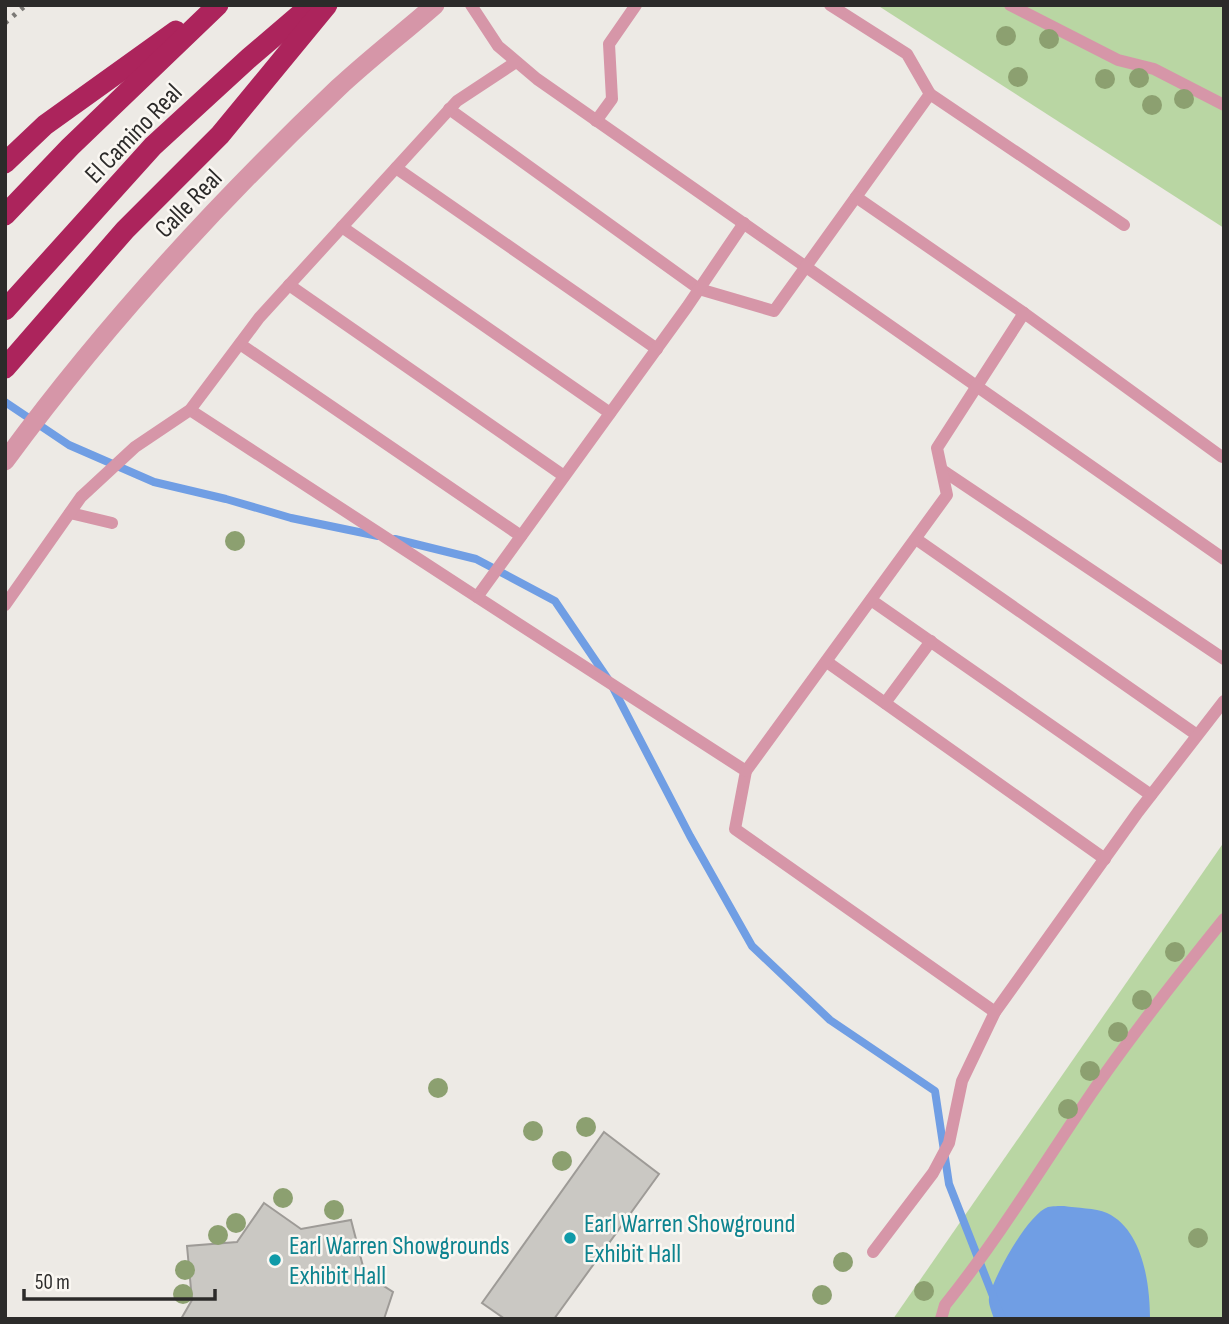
<svg xmlns="http://www.w3.org/2000/svg" width="1229" height="1324" font-family="'Sofia Sans Condensed',sans-serif">
	<style>
		.green { fill: #b9d6a3 }
		.water { fill: #709ee4 }
		.lines { fill: none; stroke-linecap: round; stroke-linejoin: round }
		.stream { stroke: #709ee4; stroke-width: 8 }
		.building { fill: #cac8c3; stroke: #9e9b97; stroke-width: 2 }
		.service { stroke: #d696a8; stroke-width: 12 }
		.tertiary { stroke: #d696a8; stroke-width: 19 }
		.motorway { stroke: #ac245c; stroke-width: 21 }
		.rail { stroke: #7b7976; stroke-width: 5; stroke-dasharray: 3.5 7; stroke-linecap: butt }
		.tree { fill: #8ca070 }
		.culture-dot { fill: #0f9aa8; stroke: #faf7f2; stroke-width: 2.5 }
		.labels { text-anchor: middle; stroke-width: 5; stroke-linejoin: round; paint-order: stroke }
		.street-label { font-size: 26px; fill: #2c2b2a; stroke: #faf7f2 }
		.culture-label { font-size: 26px; fill: #0d838f; stroke: #faf7f2; text-anchor: start }
	</style>
	<rect width="100%" height="100%" fill="#edeae5"/>
	<g class="green">
		<polygon points="877,5 1224,5 1224,228"/>
		<polygon points="1224,842 1224,1319 893,1319"/>
	</g>
	<path class="water" d="M1064,1206C1077,1208 1095,1208 1107,1213C1143,1230 1150,1284 1150,1319H994C992,1312 988,1304 989,1298C993,1277 1028,1214 1048,1207C1052,1206 1059,1206 1064,1206Z"/>
	<g class="lines">
		<g class="stream">
			<polyline points="5,402 69,445 154,482 226,499 291,518 378,536"/>
			<polyline points="395,539 476,559 555,601 610,682 690,836 752,946 830,1020 935,1091 949,1184 1002,1319"/>
		</g>
	</g>
	<g class="building">
		<polygon points="604,1132 659,1174 554,1319 505,1319 482,1303"/>
		<polygon points="264,1203 301,1229 351,1220 365,1274 393,1292 384,1319 181,1319 192,1300 187,1246 237,1242"/>
	</g>
	<g class="lines">
		<g class="service">
			<polyline points="471,5 498,46 537,79 1224,559"/>
			<polyline points="830,5 907,54 930,94"/>
			<polyline points="1010,5 1118,60 1154,69 1224,105"/>
			<polyline points="449,109 699,289 774,311 930,94 1124,225"/>
			<polyline points="596,121 612,99 609,44 636,5"/>
			<polyline points="396,168 657,349"/>
			<polyline points="856,197 1024,313"/>
			<polyline points="342,227 610,413"/>
			<polyline points="289,285 564,476"/>
			<polyline points="240,344 521,536"/>
			<polyline points="190,410 477,597 687,307 744,223"/>
			<polyline points="942,470 1224,659"/>
			<polyline points="70,513 112,523"/>
			<polyline points="916,539 1197,735"/>
			<polyline points="477,597 746,771 735,829 995,1012"/>
			<polyline points="871,600 1151,795"/>
			<polyline points="5,605 81,497 135,447 190,410 259,318 457,101 516,62"/>
			<polyline points="827,662 1105,859"/>
			<polyline points="885,703 931,641"/>
			<polyline points="746,771 947,495 937,448 1024,313 1222,457"/>
			<polyline points="873,1252 933,1173 949,1143 962,1081 995,1012 1138,812 1224,701"/>
			<path d="M941,1319L945,1305C998,1239 1043,1165 1091,1094C1132,1034 1178,976 1224,919"/>
		</g>
		<path class="tertiary" d="M5,461C103,327 217,203 338,88C369,59 403,33 435,5"/>
		<g class="motorway">
			<polyline points="5,163 45,125 176,31"/>
			<polyline points="5,215 70,147 218,5"/>
			<polyline points="5,310 153,146 249,58 311,5"/>
			<polyline points="5,368 125,230 220,135 327,5"/>
		</g>
		<polyline class="rail" points="5,23 26,5"/>
	</g>
	<g class="tree">
		<circle cx="1006" cy="36" r="10"/>
		<circle cx="1049" cy="39" r="10"/>
		<circle cx="1018" cy="77" r="10"/>
		<circle cx="1139" cy="78" r="10"/>
		<circle cx="1105" cy="79" r="10"/>
		<circle cx="1184" cy="99" r="10"/>
		<circle cx="1152" cy="105" r="10"/>
		<circle cx="235" cy="541" r="10"/>
		<circle cx="1175" cy="952" r="10"/>
		<circle cx="1142" cy="1000" r="10"/>
		<circle cx="1118" cy="1032" r="10"/>
		<circle cx="1090" cy="1071" r="10"/>
		<circle cx="438" cy="1088" r="10"/>
		<circle cx="1068" cy="1109" r="10"/>
		<circle cx="586" cy="1127" r="10"/>
		<circle cx="533" cy="1131" r="10"/>
		<circle cx="562" cy="1161" r="10"/>
		<circle cx="283" cy="1198" r="10"/>
		<circle cx="334" cy="1210" r="10"/>
		<circle cx="236" cy="1223" r="10"/>
		<circle cx="218" cy="1235" r="10"/>
		<circle cx="1198" cy="1238" r="10"/>
		<circle cx="843" cy="1262" r="10"/>
		<circle cx="185" cy="1270" r="10"/>
		<circle cx="924" cy="1291" r="10"/>
		<circle cx="183" cy="1294" r="10"/>
		<circle cx="822" cy="1295" r="10"/>
	</g>
	<g class="culture-dot">
		<circle cx="570" cy="1238" r="7"/>
		<circle cx="275" cy="1260" r="7"/>
	</g>
	<g class="labels">
		<g class="street-label">
			<text transform="translate(133 133) rotate(-46)" y="9">El Camino Real</text>
			<text transform="translate(188 203) rotate(-46)" y="9">Calle Real</text>
		</g>
		<g class="culture-label">
			<text x="584" y="1232">Earl Warren Showground<tspan x="584" dy="30">Exhibit Hall</tspan></text>
			<text x="289" y="1254">Earl Warren Showgrounds<tspan x="289" dy="30">Exhibit Hall</tspan></text>
		</g>
	</g>
	<rect width="1229" height="1324" fill="none" stroke="#2c2b2a" stroke-width="14"/>
	<path d="M24 1289v10h191v-10" fill="none" stroke="#2c2b2a" stroke-width="3.5"/>
	<text x="35" y="1289" font-size="21" fill="#2c2b2a" stroke="#faf7f2" stroke-width="5" paint-order="stroke">50 m</text>
</svg>
